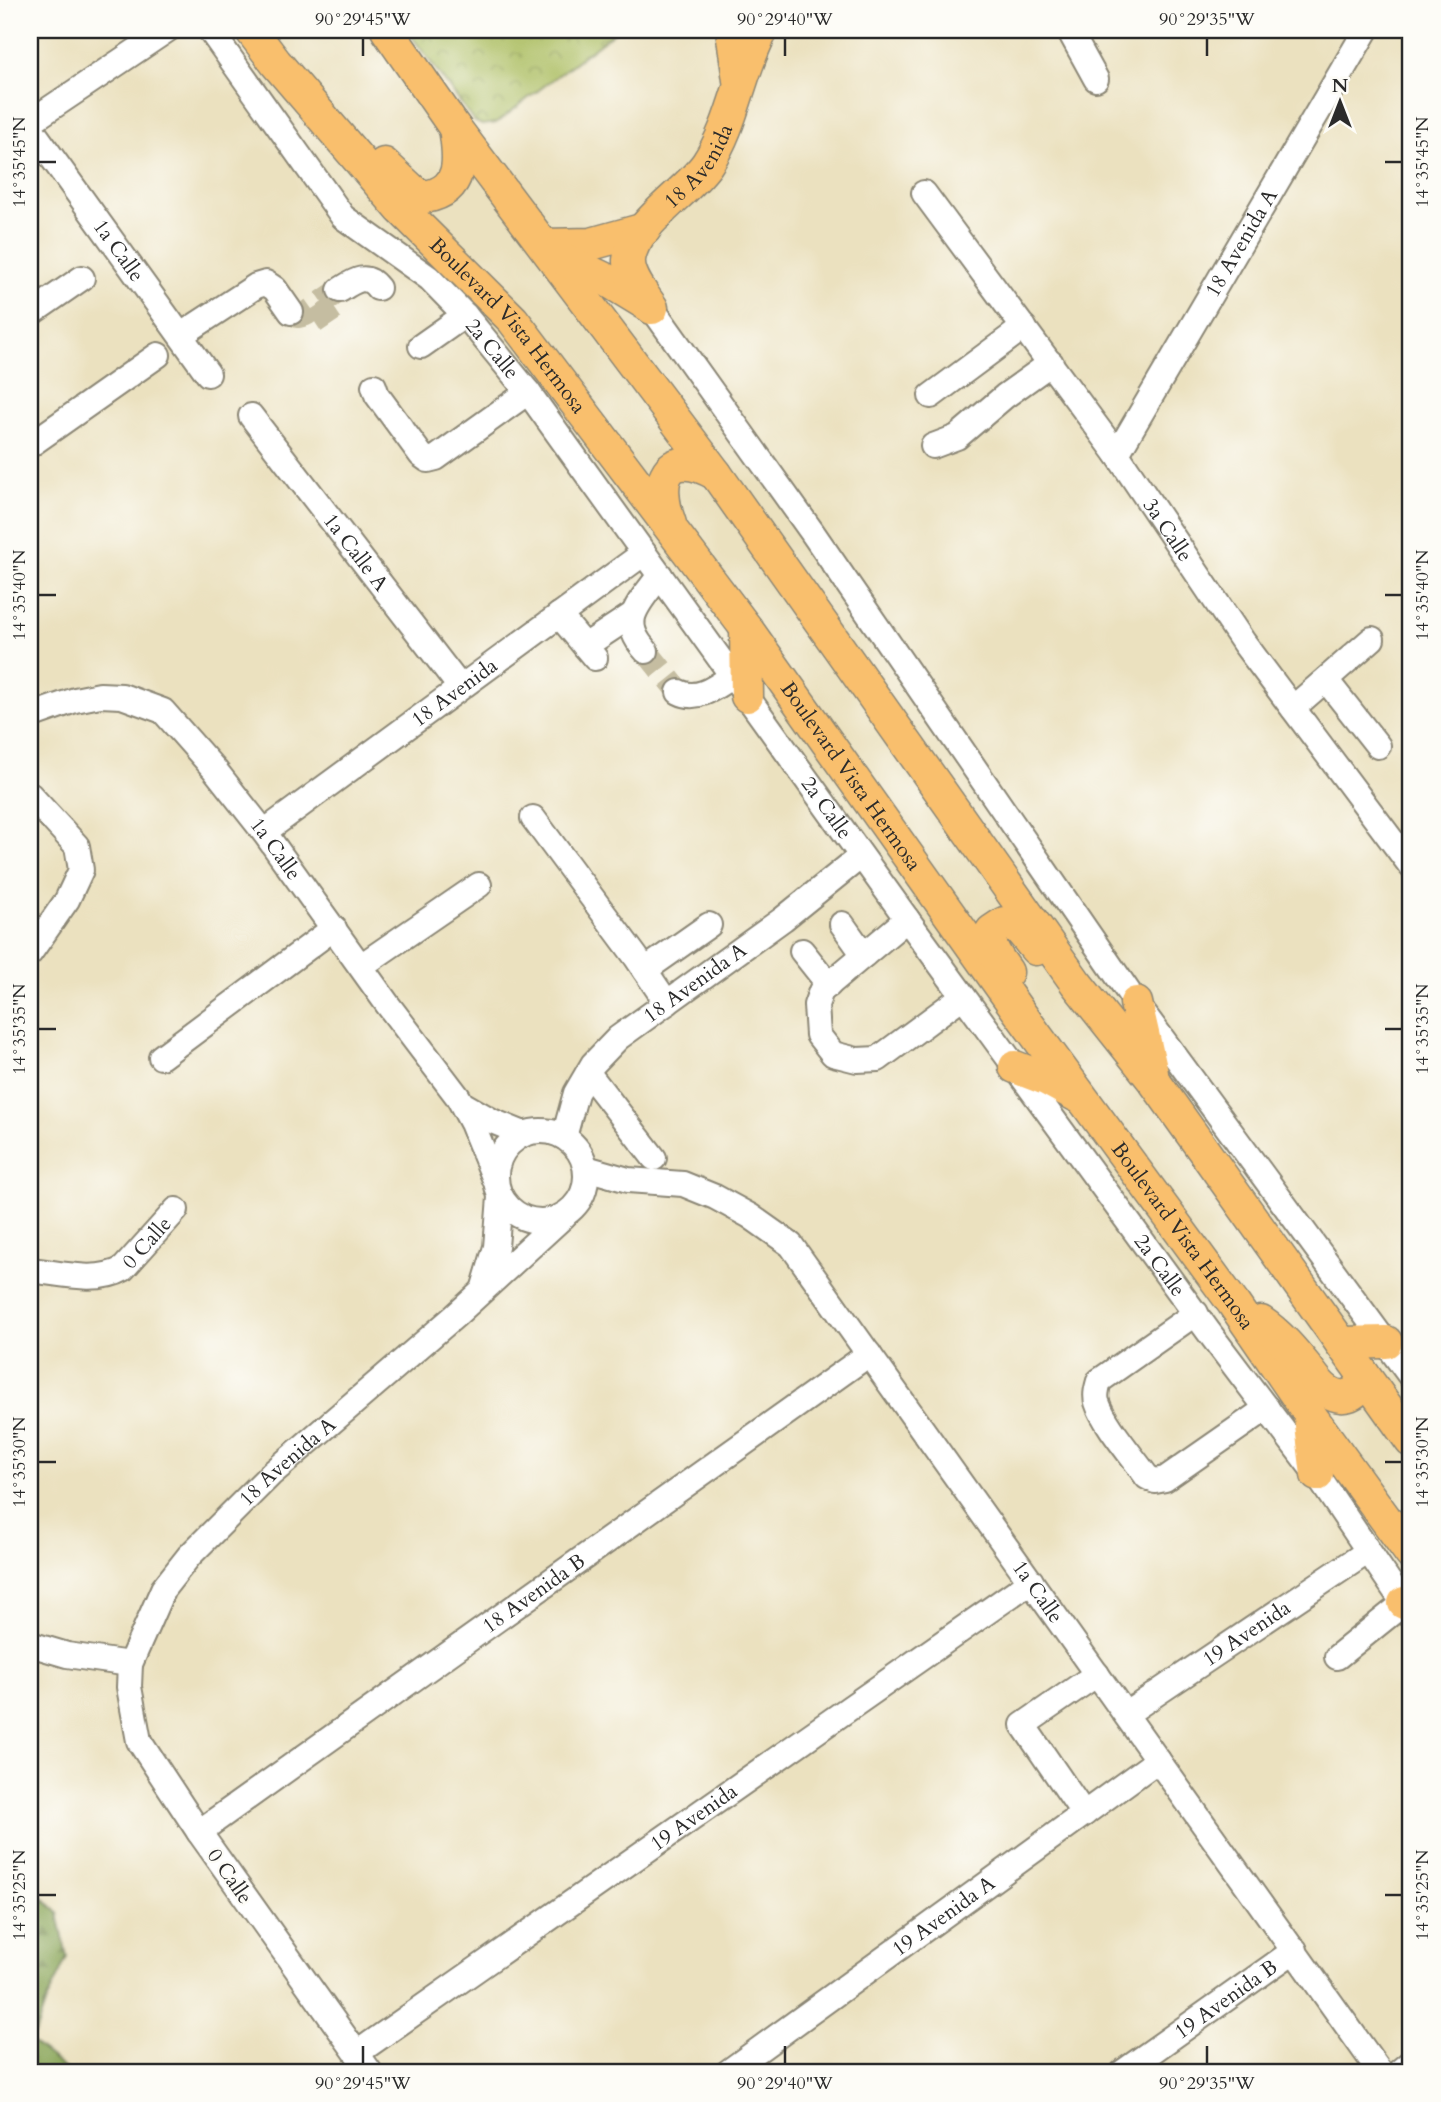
<svg xmlns="http://www.w3.org/2000/svg" width="1441" height="2102" font-family="Cardo,serif">
	<style>
		.forest { fill: url(#forest-firs); stroke: #5a6840; stroke-width: 2 }
		.park { fill: url(#park-crowns); stroke: #6b7446; stroke-width: 2 }
		.lines { fill: none; stroke-linecap: round; stroke-linejoin: round }
		.minor-tunnel { stroke: #c5bda1; stroke-width: 24; stroke-dasharray: 24 12; stroke-linecap: butt }
		.minor-casing { stroke: #8b8675; stroke-width: 28 }
		.major-casing { stroke: #8b8675; stroke-width: 35 }
		.minor { stroke: #fff; stroke-width: 24 }
		.major { stroke: #f9bf6d; stroke-width: 32 }
		.ticks { fill: none; stroke: #2b2b2b; stroke-width: 2.5 }
		.labels { text-anchor: middle; stroke-width: 5; stroke-linejoin: round; paint-order: stroke }
		.street-label { font-size: 21px; fill: #2b2b2b; stroke: #fdfcf7 }
		.neatline { fill: none; stroke: #2b2b2b; stroke-width: 2.5 }
		.ticks-label { font-size: 18px; text-anchor: middle; fill: #2b2b2b }
	</style>
	<defs>
		<pattern id="forest-firs" width="22" height="20" patternUnits="userSpaceOnUse" patternTransform="scale(1.75)"><rect width="22" height="20" fill="#88a456"/><path d="M5 1l3.5 6h-7zM16 11l3.5 6h-7z" fill="#6f8647"/></pattern>
		<pattern id="park-crowns" width="20" height="18" patternUnits="userSpaceOnUse" patternTransform="scale(1.75)"><rect width="20" height="18" fill="#abbd60"/><path d="M2 6a3 3 0 1 1 6 0M12 15a3 3 0 1 1 6 0" fill="none" stroke="#8b9a4f"/></pattern>
	</defs>
	<rect width="100%" height="100%" fill="#fdfcf7"/>
	<filter id="ink" filterUnits="userSpaceOnUse"><feTurbulence type="fractalNoise" baseFrequency=".0143" numOctaves="2"/><feDisplacementMap in="SourceGraphic" scale="14" xChannelSelector="R" yChannelSelector="G"/><feConvolveMatrix kernelMatrix="1 2 1 2 8 2 1 2 1" color-interpolation-filters="sRGB"/></filter>
	<filter id="wash" filterUnits="userSpaceOnUse"><feTurbulence type="fractalNoise" baseFrequency=".00686" numOctaves="4" result="noise"/><feDisplacementMap in="SourceGraphic" scale="28" xChannelSelector="R" yChannelSelector="G"/><feGaussianBlur stdDeviation="1.57" result="paint"/><feColorMatrix in="noise" values="0 0 0 0 0 0 0 0 0 0 0 0 0 0 0 0 0 1.4 0 .05"/><feComposite in="paint" operator="in"/></filter>
	<g filter="url(#wash)">
		<rect width="100%" height="100%" fill="#ebe1bf"/>
		<polygon class="forest" points="30,1884 58,1913 67,1957 45,2004 32,2043 69,2072 30,2072"/>
		<polygon class="park" points="407,30 617,30 496,123 482,125 474,121"/>
	</g>
	<g filter="url(#ink)">
		<g class="lines">
			<g class="minor-tunnel">
				<polyline points="318,305 332,326"/>
				<polyline points="291,312 298,316 306,314 340,290"/>
				<polyline points="646,651 679,692"/>
			</g>
			<g class="minor-casing">
				<g id="minor">
					<path id="s1" d="M210,30L343,217L429,278L465,315L528,392L907,919L1208,1331L1317,1475L1411,1614"/>
					<polyline points="1069,30 1096,79"/>
					<polyline points="30,122 167,30"/>
					<path id="s2" d="M30,127L208,374"/>
					<path id="s3" d="M924,193L1117,454L1244,643L1411,866"/>
					<path d="M340,290C354,281 366,272 378,288"/>
					<polyline points="652,308 812,532 1136,1003 1411,1377"/>
					<polyline points="30,314 82,278"/>
					<polyline points="181,335 256,286 266,283 275,289 291,312"/>
					<polyline points="421,346 465,315"/>
					<polyline points="374,386 377,395 421,455 428,460 436,458 528,392"/>
					<polyline points="931,396 1024,327"/>
					<path id="s4" d="M251,416L460,687"/>
					<polyline points="30,445 158,355"/>
					<polyline points="933,446 957,437 1005,396 1051,363"/>
					<path id="s5" d="M1117,454L1366,30"/>
					<polyline points="559,615 595,658"/>
					<polyline points="585,646 632,615"/>
					<path d="M646,651C617,620 640,603 660,575"/>
					<polyline points="1326,680 1378,746"/>
					<path d="M679,692C698,702 717,686 732,676"/>
					<polyline points="1293,708 1372,639"/>
					<path id="s6" d="M30,716L75,700L100,695L122,696L163,711L215,770L264,832L388,1005L458,1097L472,1123L496,1182"/>
					<polyline points="30,795 77,846 81,870 67,900 30,953"/>
					<polyline points="533,818 636,957 667,1003"/>
					<path id="s7" d="M264,832L644,553"/>
					<polyline points="907,919 821,991 816,1005 818,1035 833,1054 857,1060 878,1059 963,996"/>
					<polyline points="842,924 864,955"/>
					<polyline points="802,951 829,985"/>
					<polyline points="361,966 479,885"/>
					<polyline points="645,970 709,925"/>
					<polyline points="161,1057 334,928"/>
					<polyline points="588,1073 654,1158"/>
					<polyline points="464,1105 492,1121 524,1134"/>
					<circle cx="541" cy="1176" r="45"/>
					<path id="s8" d="M564,1137L576,1093L593,1064L618,1038L783,919L861,856"/>
					<path id="s9" d="M586,1168L628,1180L683,1184L715,1197L750,1216L791,1245L1380,2072"/>
					<path id="s10" d="M30,1270C59,1273 97,1284 123,1269L176,1210"/>
					<polyline points="484,1287 496,1247 500,1197"/>
					<path d="M1196,1313L1099,1381C1097,1388 1095,1395 1097,1402C1104,1424 1133,1457 1147,1477L1155,1481L1165,1479L1267,1408"/>
					<polyline points="30,1644 67,1655 130,1664"/>
					<polyline points="1337,1657 1404,1603"/>
					<path id="s11" d="M1126,1714L1367,1552"/>
					<polyline points="1084,1814 1023,1725 1097,1674"/>
					<path id="s12" d="M199,1832L869,1354"/>
					<path id="s13" d="M357,2053L1031,1581"/>
					<path id="s14" d="M370,2072L199,1832L139,1741L129,1687L130,1664L163,1589L189,1556L270,1475L455,1316L564,1216"/>
					<path id="s15" d="M728,2072L1158,1760"/>
					<path id="s16" d="M1123,2072L1295,1950"/>
					<polyline points="1399,2072 1411,2062"/>
				</g>
			</g>
			<g class="major-casing">
				<g id="major">
					<path id="s17" d="M251,30L276,63L401,209L513,320L746,628L1019,1012L1233,1303L1310,1415L1411,1554"/>
					<polyline points="387,30 455,128 716,474 1076,983 1154,1081 1411,1441"/>
					<polyline points="732,30 739,80"/>
					<path d="M384,164L414,192L425,197C464,190 460,159 455,128"/>
					<polyline points="544,245 591,244 645,229"/>
					<polyline points="555,255 607,280 648,305"/>
					<path id="s18" d="M652,308C643,294 628,277 629,260C632,225 687,193 707,164C734,124 739,72 762,30"/>
					<path d="M670,524C654,480 665,446 716,474"/>
					<polyline points="746,628 747,696"/>
					<path d="M1007,972C999,960 991,951 989,936L992,931L1004,923L1018,927L1036,949"/>
					<polyline points="1136,1003 1152,1073"/>
					<polyline points="1015,1067 1046,1079 1077,1096"/>
					<path d="M1261,1322C1279,1334 1293,1351 1307,1368C1313,1376 1320,1387 1329,1392C1345,1402 1362,1393 1363,1374"/>
					<polyline points="1341,1343 1386,1342"/>
					<polyline points="1310,1417 1317,1475"/>
					<polyline points="1404,1603 1411,1606"/>
				</g>
			</g>
			<use href="#minor" class="minor"/>
			<use href="#major" class="major"/>
		</g>
	</g>
	<path class="ticks" d="M363,38V56M785,38V56M1207,38V56M38,162H56M1385,162H1402M38,595H56M1385,595H1402M38,1029H56M1385,1029H1402M38,1462H56M1385,1462H1402M38,1895H56M1385,1895H1402M363,2046V2064M785,2046V2064M1207,2046V2064"/>
	<g class="labels">
		<g class="street-label">
			<text dy="7" stroke="none"><textPath href="#s18" startOffset="173">18 Avenida</textPath></text>
			<text dy="7" stroke="none"><textPath href="#s5" startOffset="245">18 Avenida A</textPath></text>
			<text dy="7" stroke="none"><textPath href="#s2" startOffset="152">1a Calle</textPath></text>
			<text dy="7" stroke="none"><textPath href="#s17" startOffset="392">Boulevard Vista Hermosa</textPath></text>
			<text dy="7" stroke="none"><textPath href="#s1" startOffset="430">2a Calle</textPath></text>
			<text dy="7" stroke="none"><textPath href="#s3" startOffset="416">3a Calle</textPath></text>
			<text dy="7" stroke="none"><textPath href="#s4" startOffset="172">1a Calle A</textPath></text>
			<text dy="7" stroke="none"><textPath href="#s7" startOffset="236">18 Avenida</textPath></text>
			<text dy="7" stroke="none"><textPath href="#s17" startOffset="959">Boulevard Vista Hermosa</textPath></text>
			<text dy="7" stroke="none"><textPath href="#s1" startOffset="998">2a Calle</textPath></text>
			<text dy="7" stroke="none"><textPath href="#s6" startOffset="317">1a Calle</textPath></text>
			<text dy="7" stroke="none"><textPath href="#s8" startOffset="210">18 Avenida A</textPath></text>
			<text dy="7" stroke="none"><textPath href="#s17" startOffset="1526">Boulevard Vista Hermosa</textPath></text>
			<text dy="7" stroke="none"><textPath href="#s10" startOffset="130">0 Calle</textPath></text>
			<text dy="7" stroke="none"><textPath href="#s1" startOffset="1564">2a Calle</textPath></text>
			<text dy="7" stroke="none"><textPath href="#s14" startOffset="742">18 Avenida A</textPath></text>
			<text dy="7" stroke="none"><textPath href="#s9" startOffset="649">1a Calle</textPath></text>
			<text dy="7" stroke="none"><textPath href="#s12" startOffset="411">18 Avenida B</textPath></text>
			<text dy="7" stroke="none"><textPath href="#s11" startOffset="145">19 Avenida</textPath></text>
			<text dy="7" stroke="none"><textPath href="#s13" startOffset="411">19 Avenida</textPath></text>
			<text transform="translate(230 1876) rotate(55)" y="7">0 Calle</text>
			<text dy="7" stroke="none"><textPath href="#s15" startOffset="266">19 Avenida A</textPath></text>
			<text dy="7" stroke="none"><textPath href="#s16" startOffset="126">19 Avenida B</textPath></text>
		</g>
	</g>
	<rect width="1441" height="2102" fill="none" stroke="#fdfcf7" stroke-width="77"/>
	<g transform="translate(1340 102)" stroke="#fdfcf7" stroke-width="5" paint-order="stroke">
	<path d="M0-5L12 26L0 18L-12 26Z" fill="#2b2b2b"/>
	<text y="-10" font-size="19" font-weight="bold" text-anchor="middle" fill="#2b2b2b">N</text>
	</g>
	<rect x="38" y="38" width="1364" height="2026" class="neatline"/>
	<g class="ticks-label">
		<text x="363" y="25">90°29'45"W</text>
		<text x="785" y="25">90°29'40"W</text>
		<text x="1207" y="25">90°29'35"W</text>
		<text transform="translate(19 162) rotate(-90)" y="6">14°35'45"N</text>
		<text transform="translate(1422 162) rotate(-90)" y="6">14°35'45"N</text>
		<text transform="translate(19 595) rotate(-90)" y="6">14°35'40"N</text>
		<text transform="translate(1422 595) rotate(-90)" y="6">14°35'40"N</text>
		<text transform="translate(19 1029) rotate(-90)" y="6">14°35'35"N</text>
		<text transform="translate(1422 1029) rotate(-90)" y="6">14°35'35"N</text>
		<text transform="translate(19 1462) rotate(-90)" y="6">14°35'30"N</text>
		<text transform="translate(1422 1462) rotate(-90)" y="6">14°35'30"N</text>
		<text transform="translate(19 1895) rotate(-90)" y="6">14°35'25"N</text>
		<text transform="translate(1422 1895) rotate(-90)" y="6">14°35'25"N</text>
		<text x="363" y="2089">90°29'45"W</text>
		<text x="785" y="2089">90°29'40"W</text>
		<text x="1207" y="2089">90°29'35"W</text>
	</g>
</svg>
